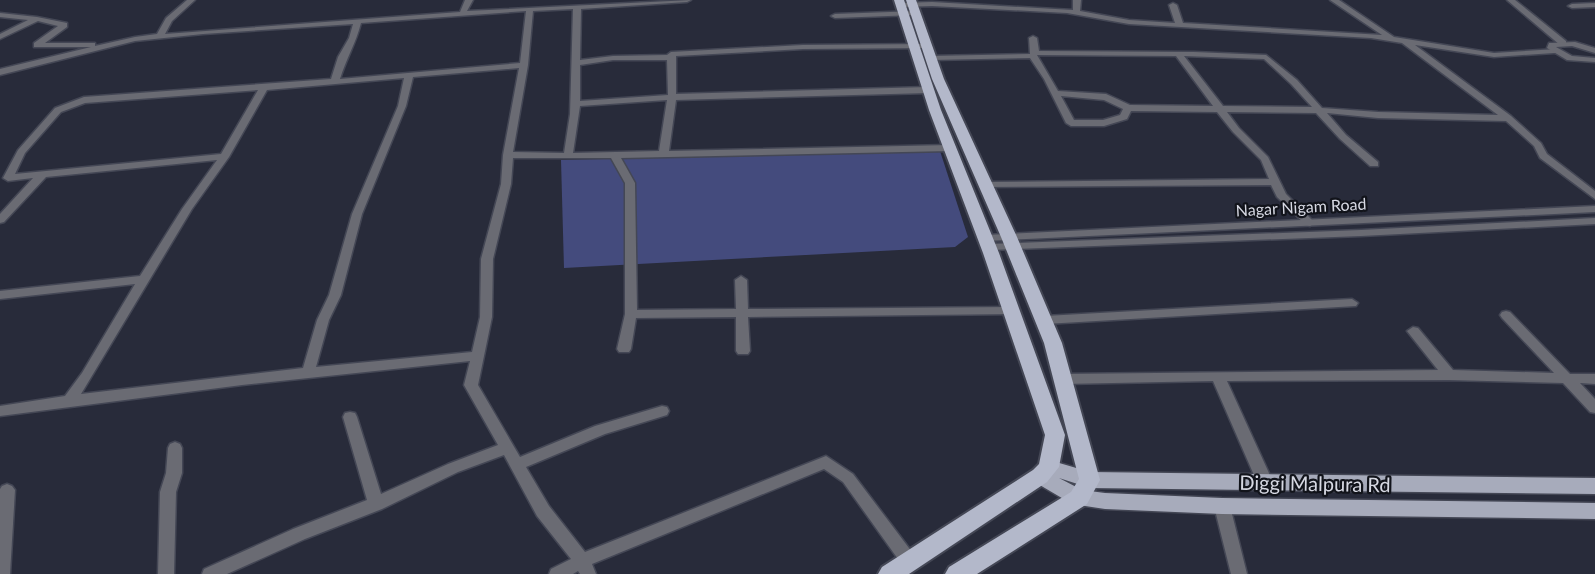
<svg xmlns="http://www.w3.org/2000/svg" width="1595" height="574" font-family="Lato,sans-serif">
	<style>
		.green { fill: #444b7d }
		.lines { fill: none; stroke-linecap: round; stroke-linejoin: round }
		.minor-casing { stroke: #444755; stroke-width: 3 }
		.tertiary-casing { stroke: #444755; stroke-width: 3 }
		.primary-casing { stroke: #444755; stroke-width: 3 }
		.trunk-casing { stroke: #444755; stroke-width: 4 }
		.minor { fill: #6a6b73; fill-rule: evenodd }
		.tertiary { fill: #6a6b73; fill-rule: evenodd }
		.primary { fill: #a7abbb; fill-rule: evenodd }
		.trunk { fill: #b3b8ca; fill-rule: evenodd }
		.labels { text-anchor: middle; stroke-width: 4.5; stroke-linejoin: round; paint-order: stroke }
		.street-label { font-size: 16px; fill: #d7d9e3; stroke: #12141b }
		.near-street-label { font-size: 20px; fill: #d7d9e3; stroke: #12141b }
	</style>
	<rect width="100%" height="100%" fill="#282b3a"/>
	<polygon class="green" points="940,151 968,237 955,247 564,268 561,160"/>
	<g class="lines">
		<g class="minor-casing">
			<g id="minor">
				<path d="M187,0H195L172,21L165,34L460,12L465,0H473L467,11L691,0L687,2L581,9L580,60L613,56L667,55L671,52L803,45L929,44V48H926L803,49L676,56V94L928,87L932,90L928,93L676,100L669,151L950,145L955,148L950,151L621,158L635,183L637,310L736,309L735,280L741,276L747,280L748,309L1012,307L1016,308L1018,311L1016,314L748,317L750,351L748,354H738L736,351V317L636,318L631,349L629,352H619L617,349L625,314V183L611,158H513L511,184L493,259L492,317L478,385L520,457L595,426L662,406L667,407L669,411L667,415L605,434L526,467L549,506L585,552L826,456L853,474L915,556L917,561L915,566L909,568L903,566L843,482L824,469L592,564L596,574H580L578,571L573,574H549L551,569L571,559L537,516L504,455L458,472L382,509L305,539L227,574H202L204,569L293,529L367,500L343,417L345,413L350,412L355,413L357,417L381,494L448,464L498,445L464,385L470,361L242,385L0,416V406L65,396L82,373L135,284L0,299V291L140,276L182,209L217,160L46,177L4,222L0,223V214L33,178L8,181L3,178L18,150L55,108L84,97L331,79L338,57L349,38L353,24L203,34L135,41L0,75V69L91,47H34V43L58,26L38,21L0,39V34L28,20L0,17V13L37,17L67,23V27L45,43H95V46L135,37L157,34L166,18ZM573,9L570,114L564,153L513,152L528,65L533,11ZM526,11L520,63L340,79C346,59 356,43 361,23ZM613,60H667L668,95L580,101V65ZM519,68L503,155L501,184L481,259L480,317L472,352L316,367L329,320L341,295L362,214L406,106L413,77ZM404,78L398,106L352,214L329,295L317,320L303,368L81,394L192,209L229,157L267,90ZM258,90L221,154L15,174L25,153L61,112L85,103ZM667,100L659,151L573,153L580,106Z"/>
				<path d="M1073,0H1081L1080,11L1129,20L1175,23L1169,5L1173,3L1177,5L1183,23L1382,35L1330,0H1339L1394,37L1494,53L1557,49V53H1554L1494,57L1415,45L1511,116L1541,143L1547,154L1595,191V199L1540,158L1534,146L1506,121L1378,118L1327,113L1346,135L1378,162V166H1370L1340,139L1316,113L1227,112L1239,128L1268,157L1286,194L1315,223L1310,226L1306,225L1277,197L1271,185L981,187L980,185L981,183L985,182L1269,179L1261,160L1233,132L1217,112L1131,111L1127,119L1104,126H1071L1066,123L1044,79L1030,58L931,60L927,58L931,56L1030,54L1029,38L1033,36L1037,38L1039,51L1194,52L1266,55L1297,80L1322,108L1378,112L1498,115L1402,43L1371,38L1129,24L1067,13L932,6L900,7L896,5L900,3L932,2L1073,10ZM1037,55L1176,56L1213,106L1130,105L1106,94L1058,91ZM1184,56L1264,59L1291,84L1312,107L1223,106ZM1061,96L1104,100L1123,109L1120,115L1103,120H1074Z"/>
				<polygon points="1507,0 1515,0 1566,41 1566,45 1560,45"/>
				<polygon points="1595,3 1595,7 1572,8 1568,6 1572,4"/>
				<polygon points="918,11 918,15 915,15 835,18 831,16 835,14"/>
				<polygon points="1352,299 1358,303 1356,306 1045,324 1039,320 1045,316"/>
				<polygon points="1506,311 1510,312 1570,374 1595,374 1595,384 1580,383 1595,399 1595,413 1590,412 1563,383 1449,380 1227,381 1273,482 1270,486 1265,488 1260,486 1257,482 1213,381 1063,384 1058,382 1056,379 1058,376 1063,374 1438,370 1407,331 1413,327 1418,328 1453,370 1554,373 1502,318 1500,315 1502,312"/>
				<polygon points="175,442 180,444 182,448 182,473 176,492 174,574 158,574 160,492 166,473 168,448 170,444"/>
				<polygon points="7,484 12,486 15,490 10,574 0,574 0,489 2,486"/>
				<polygon points="1222,500 1228,501 1230,506 1247,574 1231,574 1214,506 1216,501"/>
			</g>
		</g>
		<g class="tertiary-casing">
			<g id="tertiary">
				<polygon points="1575,42 1595,48 1595,53 1572,46 1556,47 1572,56 1595,58 1595,62 1567,60 1547,48 1549,43 1552,43"/>
				<polygon points="1595,206 1595,212 985,241 979,238 985,235"/>
				<polygon points="1595,218 1595,224 1361,236 989,250 983,247 989,244 1361,230"/>
			</g>
		</g>
		<g class="primary-casing">
			<polygon id="primary" points="1049,460 1090,472 1595,478 1595,494 1090,488 1059,478 1082,490 1105,493 1222,498 1595,503 1595,519 1222,514 1105,509 1072,504 1033,481 1031,476 1033,471 1040,469 1042,462"/>
		</g>
		<g class="trunk-casing">
			<g id="trunk">
				<polygon points="894,0 904,0 941,110 999,253 1065,435 1059,467 1047,482 909,574 878,574 882,567 1033,470 1039,464 1045,435 983,253 929,110"/>
				<polygon points="906,0 916,0 944,79 1017,237 1062,343 1100,480 1087,504 977,574 945,574 949,567 1071,492 1079,479 1044,343 1001,237 932,79"/>
			</g>
		</g>
		<use href="#minor" class="minor"/>
		<use href="#tertiary" class="tertiary"/>
		<use href="#primary" class="primary"/>
		<use href="#trunk" class="trunk"/>
	</g>
	<g class="labels">
		<g class="street-label">
			<text transform="translate(1301 207) rotate(-3)" y="6">Nagar Nigam Road</text>
		</g>
		<g class="near-street-label">
			<text transform="translate(1315 484) rotate(1)" y="7">Diggi Malpura Rd</text>
		</g>
	</g>
</svg>
